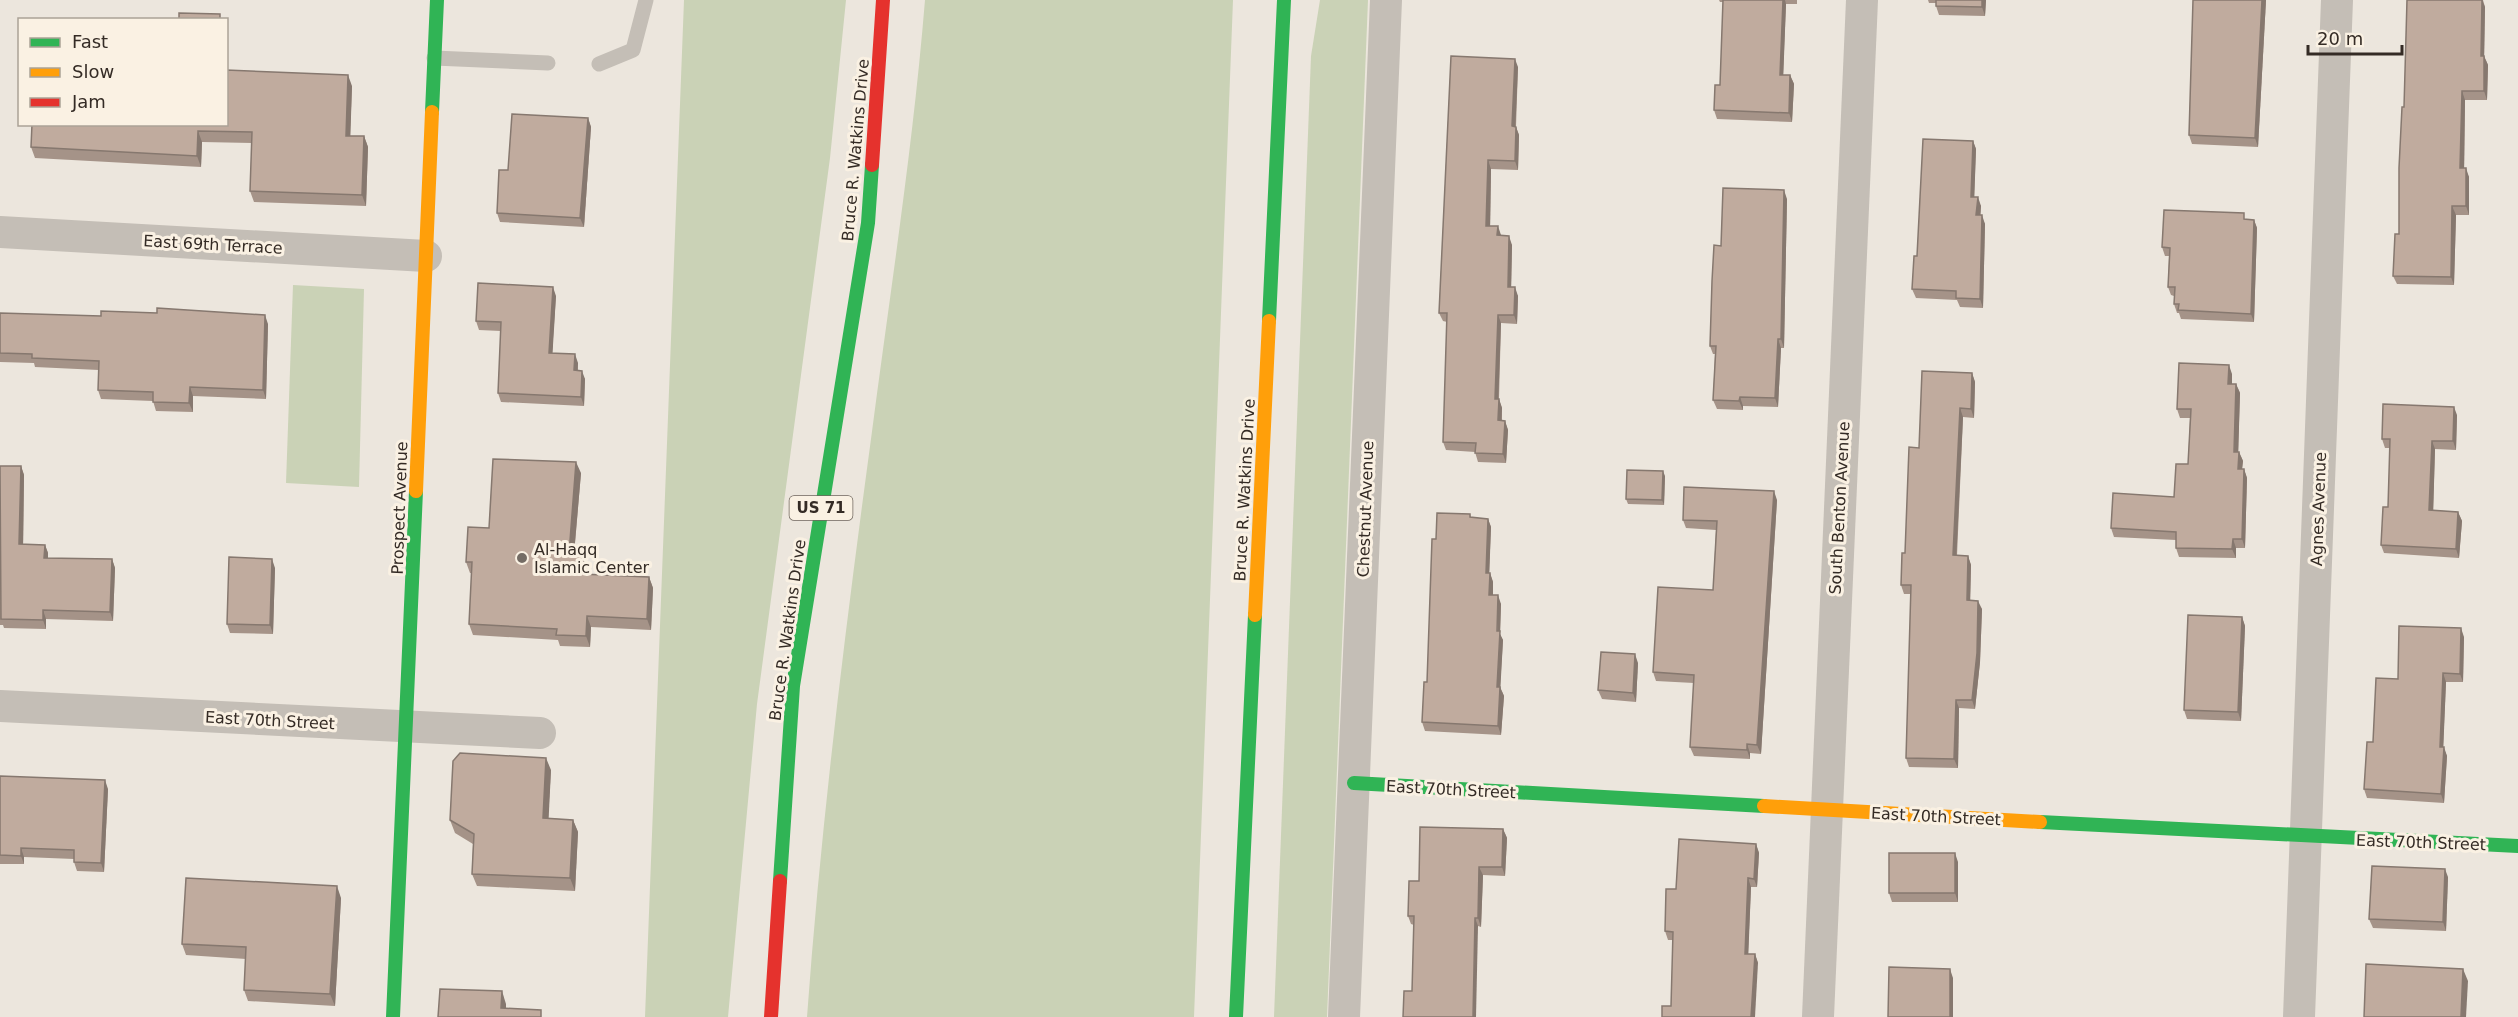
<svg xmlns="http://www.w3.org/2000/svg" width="2518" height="1017" font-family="'DejaVu Sans',sans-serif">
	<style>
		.green { fill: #cad2b6 }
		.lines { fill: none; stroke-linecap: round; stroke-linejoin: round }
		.lane { stroke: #c4beb6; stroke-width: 15 }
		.street { stroke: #c4beb6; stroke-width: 32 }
		.fast { stroke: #30b455; stroke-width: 14 }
		.slow { stroke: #ff9f0a; stroke-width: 14 }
		.jam { stroke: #e5322d; stroke-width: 14 }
		.wall { fill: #a59388 }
		.shaded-wall { fill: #86786f }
		.building { fill: #c0ab9e; stroke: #86786f; stroke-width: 1.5 }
		.poi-dot { fill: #746c65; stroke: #faf1e3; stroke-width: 2 }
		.labels { text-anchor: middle; stroke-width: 6; stroke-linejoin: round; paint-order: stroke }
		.shield { fill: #faf1e3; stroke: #6f665e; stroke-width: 1.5 }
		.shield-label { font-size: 15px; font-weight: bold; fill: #342b25 }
		.street-label { font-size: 16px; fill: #342b25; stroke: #faf1e3 }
		.poi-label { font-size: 16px; fill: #342b25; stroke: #faf1e3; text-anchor: start }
	</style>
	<rect width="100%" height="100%" fill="#ece6dd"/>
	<g class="green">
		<polygon points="684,0 846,0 830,158 757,704 728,1017 645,1017"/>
		<path d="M925,0H1233L1194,1017H807C821,824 845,631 871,439C890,293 913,147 925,0Z"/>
		<polygon points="1320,0 1368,0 1327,1017 1274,1017 1311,56"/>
		<polygon points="293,285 364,289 359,487 286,483"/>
	</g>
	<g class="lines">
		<g class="lane">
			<polyline points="434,58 548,63"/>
			<polyline points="599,64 633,50 646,0"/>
		</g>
		<g class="street">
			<polyline points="0,232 426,256"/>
			<polyline points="0,706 540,733"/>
			<polyline points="1344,1017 1386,0"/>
			<polyline points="1818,1017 1862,0"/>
			<polyline points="2299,1017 2337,0"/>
		</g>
		<g class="fast">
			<polyline points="432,112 437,0"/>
			<polyline points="1269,321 1284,0"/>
			<polyline points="1354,783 1764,806"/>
			<polyline points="2040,822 2518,846"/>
			<polyline points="780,881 793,686 868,223 872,165"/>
			<polyline points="393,1017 416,491"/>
			<polyline points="1236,1017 1255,615"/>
		</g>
		<g class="slow">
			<polyline points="416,491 432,112"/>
			<polyline points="1255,615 1269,321"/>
			<polyline points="1764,806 2040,822"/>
		</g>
		<g class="jam">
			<polyline points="872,165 883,0"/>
			<polyline points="771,1017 780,881"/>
		</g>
	</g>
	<g class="wall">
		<polygon points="1719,0 1797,0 1797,4 1786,4 1783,75 1790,75 1794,84 1792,122 1717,119 1714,110 1720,85 1723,2 1720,2"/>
		<polygon points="1928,0 1997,0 1986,0 1985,16 1939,15 1936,6 1936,3 1929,3"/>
		<polygon points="2193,0 2266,0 2258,147 2192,144 2189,135"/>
		<polygon points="2407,0 2483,0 2485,7 2484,56 2488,65 2487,100 2465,100 2464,168 2469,177 2469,215 2456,215 2454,285 2397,284 2393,276 2399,234 2404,107"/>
		<polygon points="1451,56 1518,67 1516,127 1519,135 1518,170 1491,169 1490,226 1512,245 1511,287 1518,296 1517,324 1501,323 1499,399 1502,408 1502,421 1505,421 1508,430 1506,463 1478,462 1475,452 1446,450 1443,442 1447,322 1443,321 1439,313"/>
		<polygon points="352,86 350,136 364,136 368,147 366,206 254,202 250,191 252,143 202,142 201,167 35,158 31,147"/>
		<polygon points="588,118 591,127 584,227 500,222 497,213 508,170"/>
		<polygon points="1973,141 1976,149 1974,197 1981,206 1980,215 1985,224 1983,308 1960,307 1957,300 1916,298 1912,289 1917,256"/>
		<polygon points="1787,199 1784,348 1781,348 1778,407 1743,406 1743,410 1717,409 1713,400 1715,354 1713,354 1710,346 1721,246"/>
		<polygon points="2246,219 2254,220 2257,228 2254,322 2181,319 2179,313 2177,313 2174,304 2174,296 2171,295 2168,287 2169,256 2165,256 2162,247"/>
		<polygon points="556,296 552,353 578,363 578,370 585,379 584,406 501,402 498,393 501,331 479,330 476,321"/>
		<polygon points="0,313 268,324 266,399 193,396 193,412 156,411 153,401 101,399 98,390 99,370 35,367 34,363 0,362"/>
		<polygon points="1972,373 1975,382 1974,418 1963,417 1957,556 1968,556 1971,565 1970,600 1982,609 1980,662 1975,709 1959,708 1958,768 1909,767 1906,758 1911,594 1904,594 1901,585 1919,448"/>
		<polygon points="2232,374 2232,384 2236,384 2240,393 2238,452 2239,452 2243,461 2242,469 2244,469 2247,478 2245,548 2236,548 2236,558 2179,557 2176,548 2176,540 2114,537 2111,528 2174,497 2188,464 2190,418 2180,418 2177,409"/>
		<polygon points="2457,415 2456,450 2435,449 2433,510 2458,512 2462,521 2459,558 2384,553 2381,545 2388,507 2390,448 2385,448 2382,439"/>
		<polygon points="0,466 21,466 24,475 23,544 45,545 48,553 48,558 112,559 115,568 113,621 46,619 46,629 4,628 3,625 0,625"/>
		<polygon points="581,473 574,555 586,566 586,574 649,577 653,588 651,630 591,627 590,647 560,646 558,640 473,635 469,624 472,573 470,573 466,562 489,528"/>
		<polygon points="1665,476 1664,505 1628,504 1626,499"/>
		<polygon points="1777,500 1761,754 1750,753 1750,759 1694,756 1690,747 1694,683 1656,681 1653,672 1713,590 1716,530 1686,528 1683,520"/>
		<polygon points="1470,514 1471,518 1488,519 1491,527 1489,573 1490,573 1493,582 1493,595 1501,604 1500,634 1503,640 1500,687 1504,696 1501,735 1425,731 1422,722 1427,682 1436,539"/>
		<polygon points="275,568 273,634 230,633 227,624"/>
		<polygon points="2242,617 2245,626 2241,721 2187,719 2184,710"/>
		<polygon points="2464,637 2463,682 2446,682 2443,747 2447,756 2444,803 2367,798 2364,789 2373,742"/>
		<polygon points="1638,663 1636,702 1602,699 1598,690"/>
		<polygon points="551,770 548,818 573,820 578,832 575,891 477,886 472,874 473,844 455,833 450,820"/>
		<polygon points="0,776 108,789 104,872 77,871 74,862 74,859 24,857 24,864 0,864"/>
		<polygon points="1503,829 1507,838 1505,876 1483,875 1481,927 1478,926 1412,991 1414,925 1411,924 1408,916 1419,881"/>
		<polygon points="1756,844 1759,853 1757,887 1751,887 1748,954 1755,954 1758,963 1671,1006 1673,940 1668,940 1665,931 1676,889"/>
		<polygon points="1958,862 1958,902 1892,902 1889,893"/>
		<polygon points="2448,877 2446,931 2373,928 2369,919"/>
		<polygon points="341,898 335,1006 248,1001 244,990 246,959 186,955 182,944"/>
	</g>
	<g class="shaded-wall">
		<polygon points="1783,0 1785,0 1786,4 1783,83 1780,75"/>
		<polygon points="1982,0 1986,0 1985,16 1982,7"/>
		<polygon points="2262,0 2266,0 2258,147 2255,138"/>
		<polygon points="2482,0 2485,7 2484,65 2481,56"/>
		<polygon points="2484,56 2488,65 2487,100 2484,91"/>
		<polygon points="1515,59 1518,67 1515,135 1512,126"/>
		<polygon points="348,75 352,86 350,147 346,136"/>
		<polygon points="1790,75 1794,84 1792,122 1789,113"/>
		<polygon points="2462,91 2465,100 2464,177 2460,168"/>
		<polygon points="588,118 591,127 584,227 580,218"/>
		<polygon points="1516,127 1519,135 1518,170 1515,161"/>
		<polygon points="198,131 202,142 201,167 197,156"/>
		<polygon points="364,136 368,147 366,206 362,195"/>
		<polygon points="1973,141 1976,149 1974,206 1971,197"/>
		<polygon points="1488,160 1491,169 1490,234 1486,226"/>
		<polygon points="2466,168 2469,177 2469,215 2466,206"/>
		<polygon points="1784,190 1787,199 1784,348 1781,339"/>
		<polygon points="1978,197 1981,206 1980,224 1976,215"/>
		<polygon points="2452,206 2456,215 2454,285 2451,277"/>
		<polygon points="1982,215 1985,224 1983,308 1980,299"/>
		<polygon points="2254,220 2257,228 2254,322 2251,314"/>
		<polygon points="1498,226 1501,235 1500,244 1497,235"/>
		<polygon points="1509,236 1512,245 1511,296 1508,287"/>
		<polygon points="553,287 556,296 552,362 549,353"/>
		<polygon points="1515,287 1518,296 1517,324 1514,315"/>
		<polygon points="265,315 268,324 266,399 263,390"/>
		<polygon points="1498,315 1501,323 1498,408 1495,399"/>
		<polygon points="1778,339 1781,348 1778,407 1775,398"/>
		<polygon points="575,354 578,363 577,379 574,370"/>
		<polygon points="2229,365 2232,374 2232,392 2228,384"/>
		<polygon points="582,371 585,379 584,406 581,397"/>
		<polygon points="1972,373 1975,382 1974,418 1971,409"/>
		<polygon points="2236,384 2240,393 2238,461 2234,452"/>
		<polygon points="190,387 193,396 193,412 189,403"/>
		<polygon points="1740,397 1743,406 1743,410 1739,401"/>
		<polygon points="1499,399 1502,408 1501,429 1498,420"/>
		<polygon points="2454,407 2457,415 2456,450 2453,441"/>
		<polygon points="1960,408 1963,417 1956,564 1953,555"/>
		<polygon points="1505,421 1508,430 1506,463 1503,454"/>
		<polygon points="2432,441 2435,449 2433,519 2429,510"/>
		<polygon points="2239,452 2243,461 2241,478 2238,469"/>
		<polygon points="576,462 581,473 573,565 569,554"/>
		<polygon points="21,466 24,475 23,553 19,544"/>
		<polygon points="2244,469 2247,478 2245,548 2242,539"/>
		<polygon points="1663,471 1665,476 1664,505 1662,500"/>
		<polygon points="1774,491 1777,500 1761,754 1757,745"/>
		<polygon points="2458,512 2462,521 2459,558 2456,549"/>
		<polygon points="1488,519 1491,527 1489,581 1486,573"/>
		<polygon points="2233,539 2236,548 2236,558 2232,549"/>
		<polygon points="45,545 48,553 48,566 44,558"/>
		<polygon points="582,555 586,566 585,585 581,574"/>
		<polygon points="1968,556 1971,565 1970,609 1967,600"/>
		<polygon points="112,559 115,568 113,621 110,612"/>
		<polygon points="272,559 275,568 273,634 270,625"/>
		<polygon points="1490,573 1493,582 1493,604 1489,595"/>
		<polygon points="649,577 653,588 651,630 647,619"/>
		<polygon points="1498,595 1501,604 1500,634 1503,640 1500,695 1497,687"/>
		<polygon points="1978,601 1982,609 1980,662 1975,709 1972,700"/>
		<polygon points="43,610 46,619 46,629 43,620"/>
		<polygon points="587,616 591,627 590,647 586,636"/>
		<polygon points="2242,617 2245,626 2241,721 2238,712"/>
		<polygon points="2461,628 2464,637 2463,682 2460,674"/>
		<polygon points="1635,654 1638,663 1636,702 1633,693"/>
		<polygon points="2443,673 2446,682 2443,755 2440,747"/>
		<polygon points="1500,687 1504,696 1501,735 1498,726"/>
		<polygon points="1956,700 1959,708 1958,768 1954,759"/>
		<polygon points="1747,744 1750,753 1750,759 1747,750"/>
		<polygon points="2444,747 2447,756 2444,803 2441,794"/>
		<polygon points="546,758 551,770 548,831 543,818"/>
		<polygon points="105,780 108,789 104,872 101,863"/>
		<polygon points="573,820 578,832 575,891 570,878"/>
		<polygon points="1503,829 1507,838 1505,876 1502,867"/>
		<polygon points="1756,844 1759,853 1757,887 1754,879"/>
		<polygon points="21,848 24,857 24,864 21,856"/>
		<polygon points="1955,853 1958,862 1958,902 1955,893"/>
		<polygon points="1479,867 1483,875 1481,927 1478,918"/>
		<polygon points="2445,869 2448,877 2446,931 2443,922"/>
		<polygon points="1748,878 1751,887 1748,962 1745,954"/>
		<polygon points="337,886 341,898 335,1006 330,994"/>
		<polygon points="1475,918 1478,926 1476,1017 1473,1017"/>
		<polygon points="1755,954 1758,963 1755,1017 1751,1017"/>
		<polygon points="1950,969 1953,978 1953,1017 1950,1017"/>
		<polygon points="2463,969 2468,981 2466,1017 2461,1017"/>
		<polygon points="502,991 506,1004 506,1017 501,1008"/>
	</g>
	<g class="building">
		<polygon points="1723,0 1783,0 1780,75 1790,75 1789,113 1714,110 1715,85 1720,85"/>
		<polygon points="1936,0 1982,0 1982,7 1936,6"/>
		<polygon points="2193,0 2262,0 2255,138 2189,135"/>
		<polygon points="2407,0 2482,0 2481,56 2484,56 2484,91 2462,91 2460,168 2466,168 2466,206 2452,206 2451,277 2393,276 2395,234 2399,234 2399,168 2402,107 2404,107"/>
		<polygon points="179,13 220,14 220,20 179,20"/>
		<polygon points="1451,56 1515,59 1512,126 1516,127 1515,161 1488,160 1486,226 1498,226 1497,235 1509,236 1508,287 1515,287 1514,315 1498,315 1495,399 1499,399 1498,420 1505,421 1503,454 1475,453 1476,443 1443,442 1447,313 1439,313"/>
		<polygon points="226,70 348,75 346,136 364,136 362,195 250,191 252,132 198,131 197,156 31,147 32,124 226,124"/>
		<polygon points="512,114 588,118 580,218 497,213 499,170 508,170"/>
		<polygon points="1923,139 1973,141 1971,197 1978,197 1976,215 1982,215 1980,299 1956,298 1956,291 1912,289 1914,256 1917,256"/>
		<polygon points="1723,188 1784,190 1781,339 1778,339 1775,398 1740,397 1739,401 1713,400 1716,346 1710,346 1712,281 1714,245 1721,246"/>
		<polygon points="2164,210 2244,213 2244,219 2254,220 2251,314 2178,310 2179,304 2174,304 2175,287 2168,287 2170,248 2162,247"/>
		<polygon points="478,283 553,287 549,353 575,354 574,370 582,371 581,397 498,393 501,322 476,321"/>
		<polygon points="157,308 265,315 263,390 190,387 189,403 153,402 153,392 98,390 99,361 32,358 32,354 0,353 0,313 101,316 101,311 157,313"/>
		<polygon points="2179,363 2229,365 2228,384 2236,384 2234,452 2239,452 2238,469 2244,469 2242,539 2233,539 2232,549 2176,548 2176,532 2111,528 2113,493 2174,497 2176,464 2188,464 2191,409 2177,409"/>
		<polygon points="1922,371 1972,373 1971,409 1960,408 1953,555 1968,556 1967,600 1978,601 1977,653 1972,700 1956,700 1954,759 1906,758 1911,585 1901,585 1902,553 1905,553 1909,447 1919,448"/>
		<polygon points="2383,404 2454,407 2453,441 2432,441 2429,510 2458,512 2456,549 2381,545 2383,507 2388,507 2390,439 2382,439"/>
		<polygon points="493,459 576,462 569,554 582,555 581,574 649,577 647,619 587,616 586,636 556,635 557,629 469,624 472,562 466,562 468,527 489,528"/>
		<polygon points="0,466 21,466 19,544 45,545 44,558 112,559 110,612 43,610 43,620 1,619"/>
		<polygon points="1627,470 1663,471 1662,500 1626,499"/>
		<polygon points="1684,487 1774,491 1757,745 1747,744 1747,750 1690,747 1694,675 1653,672 1658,587 1713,590 1717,521 1683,520"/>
		<polygon points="1437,513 1470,514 1470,517 1488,519 1486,573 1490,573 1489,595 1498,595 1497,631 1500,631 1497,687 1500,687 1498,726 1422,722 1424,682 1427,682 1432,539 1436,539"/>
		<polygon points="229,557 272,559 270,625 227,624"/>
		<polygon points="2188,615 2242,617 2238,712 2184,710"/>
		<polygon points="2399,626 2461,628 2460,674 2443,673 2440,747 2444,747 2441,794 2364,789 2367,742 2373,742 2376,678 2398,679"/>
		<polygon points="1601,652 1635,654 1633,693 1598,690"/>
		<polygon points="460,753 546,758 543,818 573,820 570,878 472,874 474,834 450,820 453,761"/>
		<polygon points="0,776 105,780 101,863 74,862 74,850 21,848 21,856 0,855"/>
		<polygon points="1420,827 1503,829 1502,867 1479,867 1478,918 1475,918 1473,1017 1403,1017 1404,991 1412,991 1414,916 1408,916 1409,881 1419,881"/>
		<polygon points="1679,839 1756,844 1754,879 1748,878 1745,954 1755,954 1751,1017 1662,1017 1662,1006 1671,1006 1673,932 1665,931 1666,889 1676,889"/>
		<rect x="1889" y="853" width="66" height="40"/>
		<polygon points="2372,866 2445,869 2443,922 2369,919"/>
		<polygon points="186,878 337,886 330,994 244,990 246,947 182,944"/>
		<polygon points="2366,964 2463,969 2461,1017 2364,1017"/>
		<polygon points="1889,967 1950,969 1950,1017 1888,1017"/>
		<polygon points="440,989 502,991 501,1008 541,1010 541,1017 438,1017"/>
	</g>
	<circle class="poi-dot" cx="522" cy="558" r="6"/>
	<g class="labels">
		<rect class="shield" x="789.5" y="496" width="63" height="24" rx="4.5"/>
		<g class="shield-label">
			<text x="821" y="513">US 71</text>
		</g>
		<g class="street-label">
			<text transform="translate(855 150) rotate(-85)" y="6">Bruce R. Watkins Drive</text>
			<text transform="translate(213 244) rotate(3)" y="6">East 69th Terrace</text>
			<text transform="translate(1244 490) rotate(-87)" y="6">Bruce R. Watkins Drive</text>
			<text transform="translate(399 508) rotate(-88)" y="6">Prospect Avenue</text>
			<text transform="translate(1839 508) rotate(-87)" y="6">South Benton Avenue</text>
			<text transform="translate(1365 509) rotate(-88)" y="6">Chestnut Avenue</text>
			<text transform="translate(2318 509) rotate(-88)" y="6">Agnes Avenue</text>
			<text transform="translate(787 630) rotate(-82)" y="6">Bruce R. Watkins Drive</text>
			<text transform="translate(270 720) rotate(3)" y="6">East 70th Street</text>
			<text transform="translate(1451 789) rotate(3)" y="6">East 70th Street</text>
			<text transform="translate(1936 816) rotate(3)" y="6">East 70th Street</text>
			<text transform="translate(2421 842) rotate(2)" y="6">East 70th Street</text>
		</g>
		<g class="poi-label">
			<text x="534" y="555">Al-Haqq<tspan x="534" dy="18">Islamic Center</tspan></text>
		</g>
	</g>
	<rect x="18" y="18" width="210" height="108" fill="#faf1e3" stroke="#aba297" stroke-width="1.5"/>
	<rect x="30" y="38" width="30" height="9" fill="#30b455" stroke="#aba297" stroke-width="1.5"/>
	<text x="72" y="48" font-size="18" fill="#342b25">Fast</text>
	<rect x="30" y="68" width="30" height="9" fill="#ff9f0a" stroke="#aba297" stroke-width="1.5"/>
	<text x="72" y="78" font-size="18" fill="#342b25">Slow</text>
	<rect x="30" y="98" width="30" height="9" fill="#e5322d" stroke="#aba297" stroke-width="1.5"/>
	<text x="72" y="108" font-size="18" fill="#342b25">Jam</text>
	<path d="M2308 45v9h94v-9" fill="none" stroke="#342b25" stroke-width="3"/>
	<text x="2317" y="45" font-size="18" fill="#342b25" stroke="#faf1e3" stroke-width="4.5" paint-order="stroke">20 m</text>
</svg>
